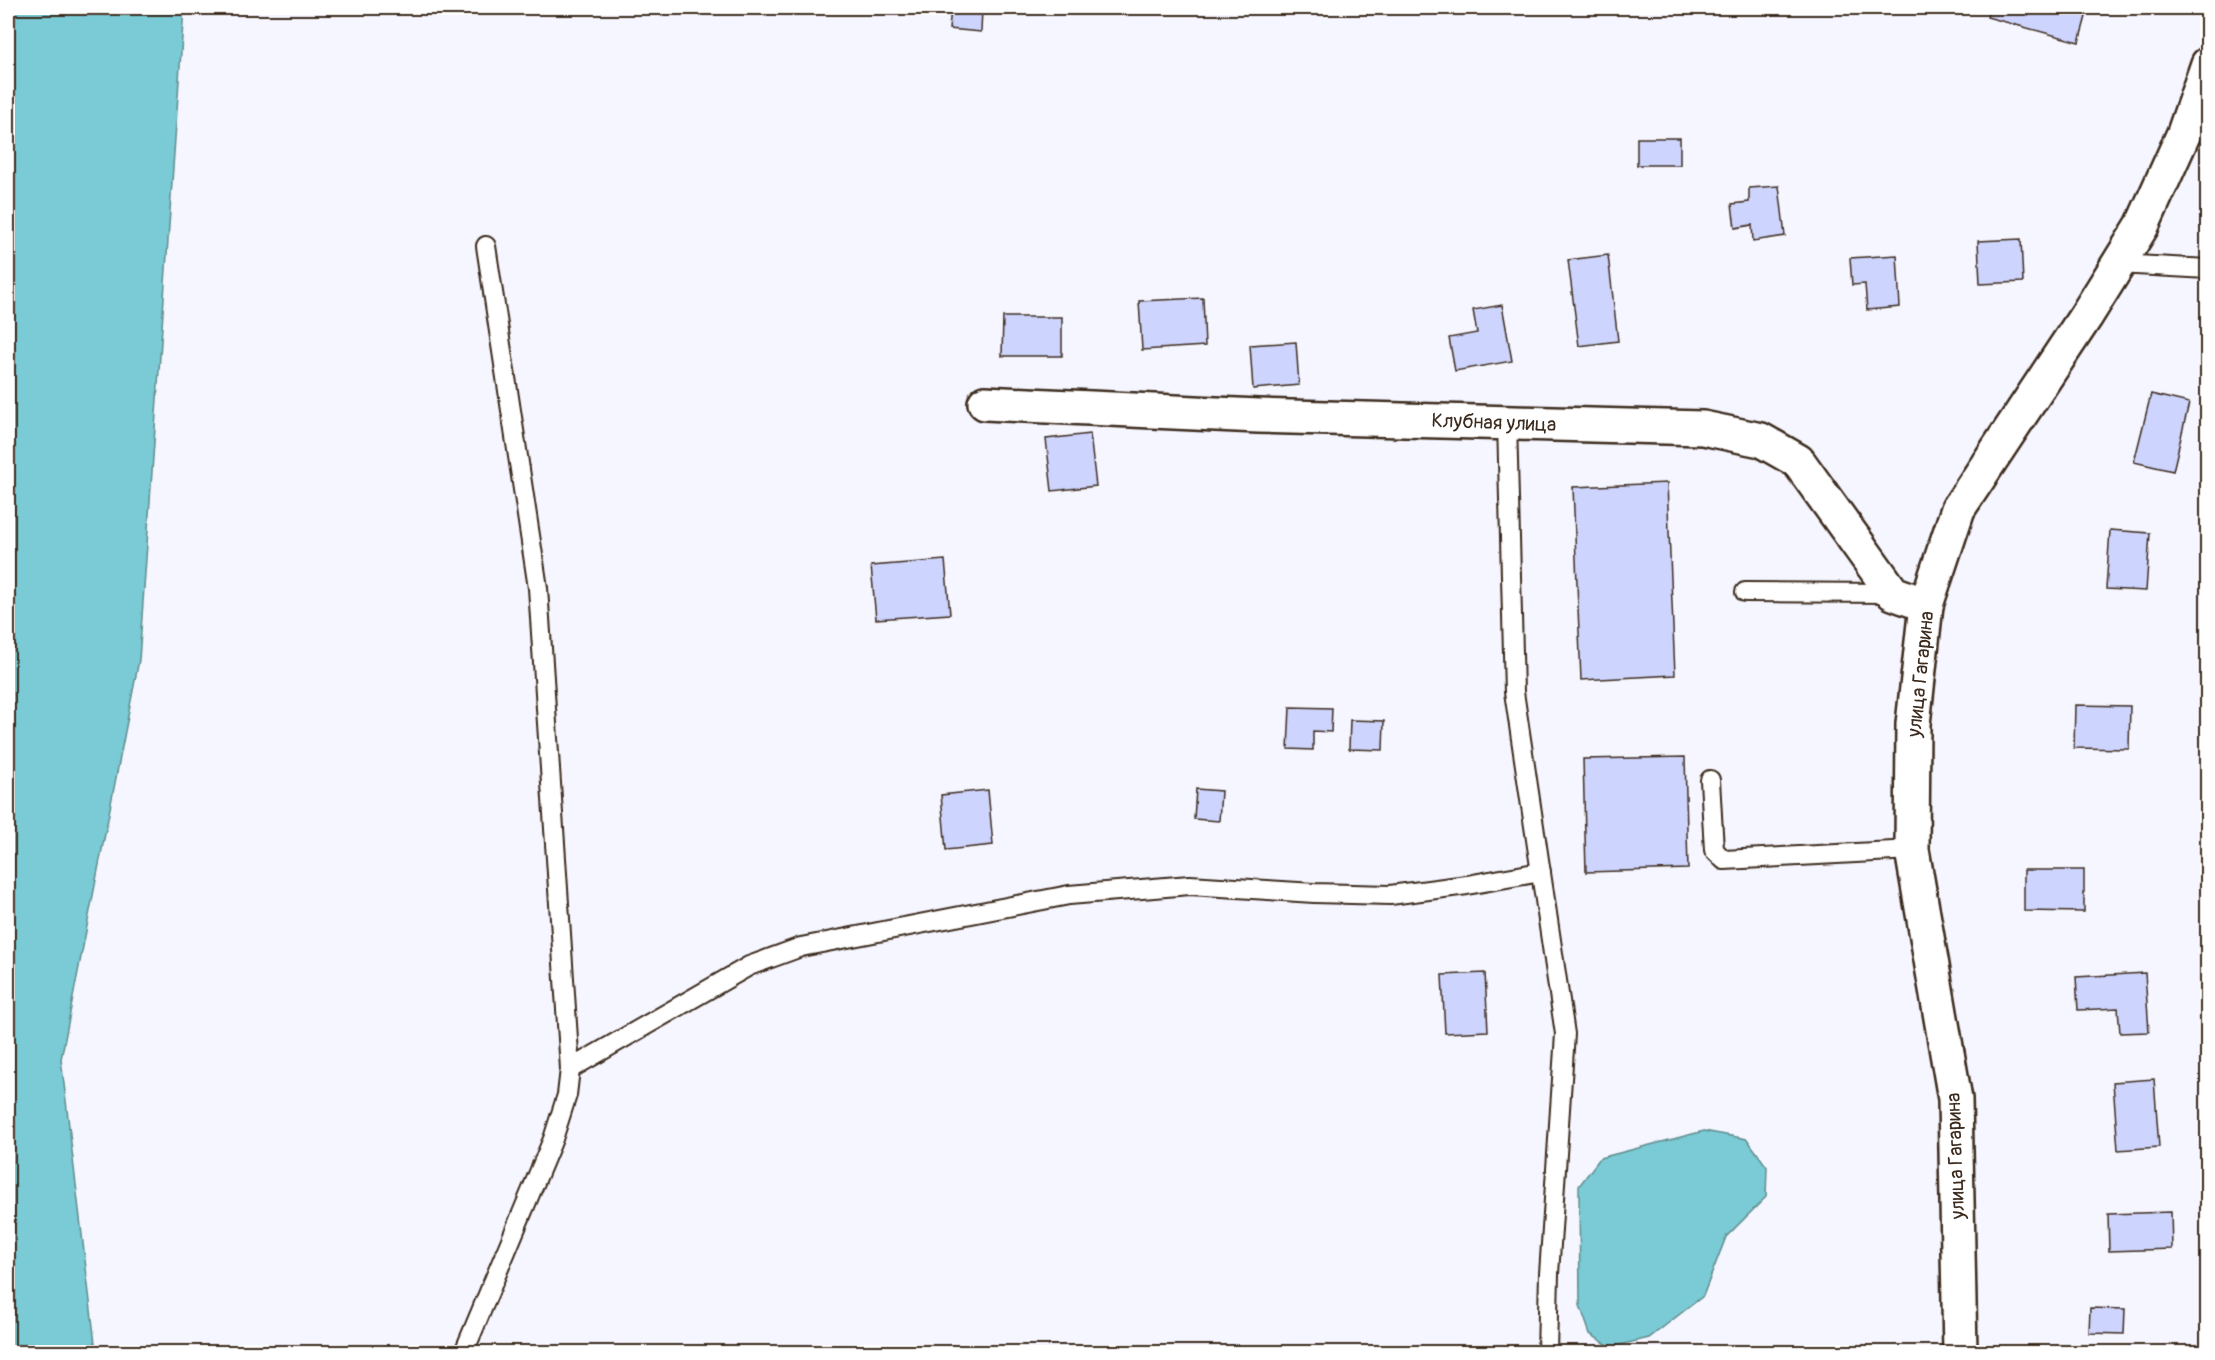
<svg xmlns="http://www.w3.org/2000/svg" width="2215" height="1360" font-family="Pangolin,sans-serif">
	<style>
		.water { fill: #7acbd5; stroke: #618b8c; stroke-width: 1.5 }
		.building { fill: #cdd4fd; stroke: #3b2a1e; stroke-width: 1.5 }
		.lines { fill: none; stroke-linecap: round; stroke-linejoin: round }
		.service-casing { stroke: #3b2a1e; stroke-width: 22 }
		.minor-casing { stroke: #3b2a1e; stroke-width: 38 }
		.service { stroke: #fff; stroke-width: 18 }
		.minor { stroke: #fff; stroke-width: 33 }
		.labels { text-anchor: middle; stroke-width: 4.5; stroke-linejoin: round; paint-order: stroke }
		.street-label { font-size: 20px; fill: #3b2a1e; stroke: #fff }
	</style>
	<rect width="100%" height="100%" fill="#f5f6ff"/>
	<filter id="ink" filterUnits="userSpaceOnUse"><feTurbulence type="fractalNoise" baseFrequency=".0167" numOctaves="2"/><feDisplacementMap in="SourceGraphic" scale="12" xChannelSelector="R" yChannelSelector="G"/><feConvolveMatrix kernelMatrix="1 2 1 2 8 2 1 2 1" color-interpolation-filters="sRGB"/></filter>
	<g filter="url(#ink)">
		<g class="water">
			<polygon points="8,8 184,8 139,660 61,1059 96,1352 8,1352"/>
			<polygon points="1704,1131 1747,1139 1767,1167 1766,1197 1726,1237 1703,1296 1649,1338 1611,1347 1590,1334 1580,1305 1579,1186 1600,1158"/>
		</g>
		<g class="building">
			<polygon points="951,8 982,8 981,32 949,29"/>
			<polygon points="1990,8 2067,8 2087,13 2079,42 1987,17"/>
			<rect x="1637" y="138" width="43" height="27"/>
			<polygon points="1779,186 1785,236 1753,241 1752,225 1735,228 1732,204 1749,202 1749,188"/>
			<polygon points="2021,239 2023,282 1980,284 1978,241"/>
			<polygon points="1608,255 1618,341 1579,346 1568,260"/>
			<polygon points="1897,255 1900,307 1867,310 1865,284 1852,285 1850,258"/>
			<polygon points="1203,298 1205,346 1142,350 1139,301"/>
			<polygon points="1502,305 1512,361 1455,371 1449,338 1477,333 1473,310"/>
			<polygon points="1003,317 1062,317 1062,356 1002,356"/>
			<polygon points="1296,342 1299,385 1253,389 1250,345"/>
			<polygon points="2151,394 2189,403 2173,471 2134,462"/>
			<polygon points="1090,434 1096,486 1052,491 1046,439"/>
			<polygon points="1667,483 1675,675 1581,680 1573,487"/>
			<polygon points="2110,530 2150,533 2146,591 2106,589"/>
			<polygon points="945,560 950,614 876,619 871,566"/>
			<polygon points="2075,705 2130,706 2129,749 2074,748"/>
			<polygon points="1290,707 1332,708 1331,732 1313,731 1313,750 1288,749"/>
			<polygon points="1350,720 1384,721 1383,750 1349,749"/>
			<polygon points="1685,757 1688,869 1586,872 1583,759"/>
			<polygon points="1196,789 1221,791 1219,821 1194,819"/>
			<polygon points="988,790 993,845 946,850 941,795"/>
			<polygon points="2024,870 2084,870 2084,912 2024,911"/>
			<polygon points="1485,973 1488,1031 1445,1033 1442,975"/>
			<polygon points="2145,973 2149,1032 2120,1033 2118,1008 2078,1010 2076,977"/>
			<polygon points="2154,1079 2159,1147 2118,1150 2113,1082"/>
			<polygon points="2171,1212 2172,1249 2109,1251 2108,1214"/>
			<polygon points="2090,1308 2125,1309 2124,1334 2089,1333"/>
		</g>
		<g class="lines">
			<g class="service-casing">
				<g id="service">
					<polyline points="2118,264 2208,269"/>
					<polyline points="1507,422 1514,692 1565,1034 1549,1274 1547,1352"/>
					<polyline points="1745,592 1893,593"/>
					<polyline points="1710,780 1714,850 1724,860 1912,850"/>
					<polyline points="570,1069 749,966 801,947 1069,895 1190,885 1314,893 1390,895 1467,885 1541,872"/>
					<polyline points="464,1352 553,1139 567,1095 570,1069 538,588 486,246"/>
				</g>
			</g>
			<g class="minor-casing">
				<g id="minor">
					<polyline points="985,403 1258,416 1703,428 1761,440 1798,461 1893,593 1926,605"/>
					<polyline points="1960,1352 1955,1099 1912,850 1913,724 1926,605 1958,509 2086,316 2142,226 2184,133 2208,64"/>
				</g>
			</g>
			<use href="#service" class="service"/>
			<use href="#minor" class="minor"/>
		</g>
	</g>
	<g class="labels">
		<g class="street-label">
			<text transform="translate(1494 422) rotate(2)" y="7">Клубная улица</text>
			<text transform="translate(1920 674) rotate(-84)" y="7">улица Гагарина</text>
			<text transform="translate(1955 1156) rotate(-92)" y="7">улица Гагарина</text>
		</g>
	</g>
	<rect width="2215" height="1360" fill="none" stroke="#fff" stroke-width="30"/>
	<rect x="15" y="15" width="2185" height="1330" fill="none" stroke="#3b2a1e" stroke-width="2" filter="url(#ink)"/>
</svg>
